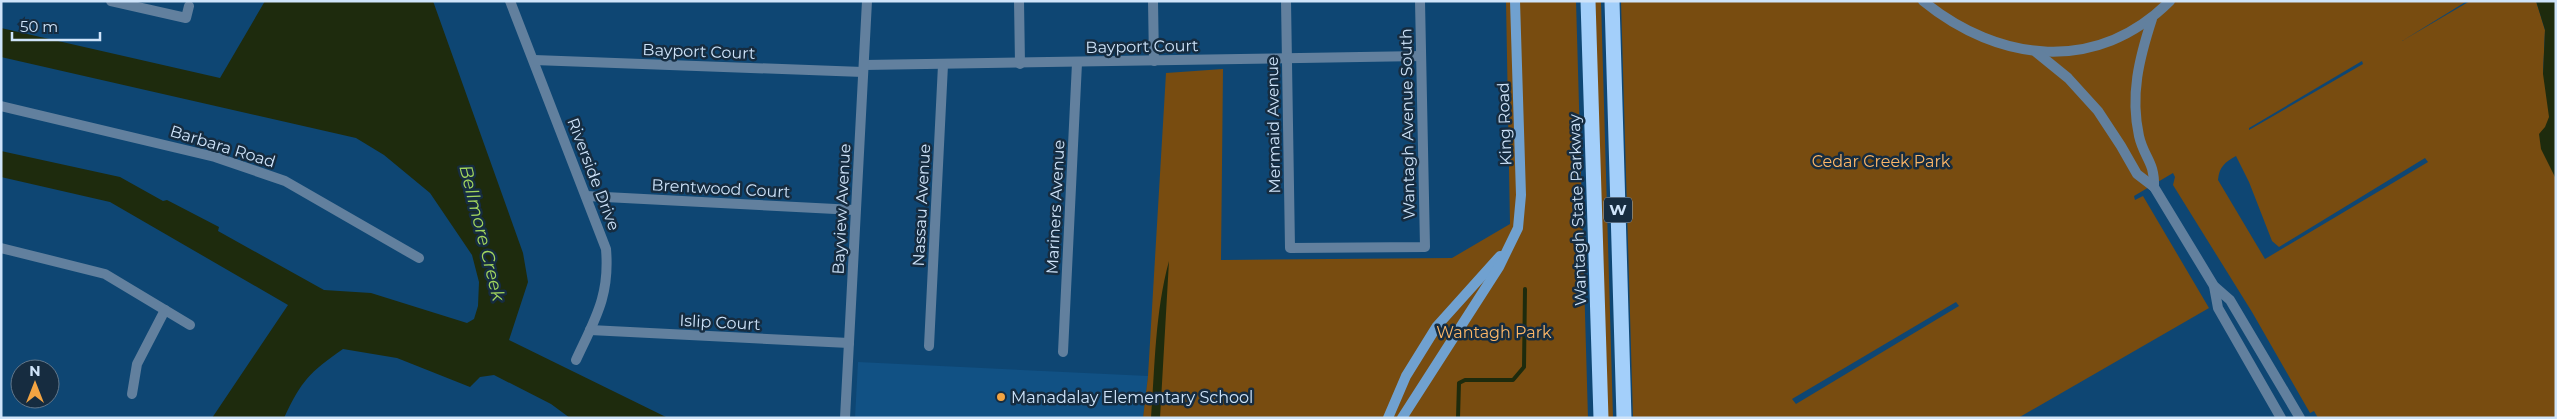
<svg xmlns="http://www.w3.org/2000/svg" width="2557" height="419" font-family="Montserrat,sans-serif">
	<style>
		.built { fill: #115184 }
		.green { fill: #784c10; fill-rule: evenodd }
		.water { fill: #1e2b0d }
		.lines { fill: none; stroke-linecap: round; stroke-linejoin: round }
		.stream { stroke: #1e2b0d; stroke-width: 4 }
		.street { stroke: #62809e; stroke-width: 10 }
		.secondary { stroke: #70a1d0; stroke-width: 10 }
		.highway { stroke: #a3cffa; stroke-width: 15 }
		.poi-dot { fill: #f3a442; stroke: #162c40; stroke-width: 2 }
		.labels { text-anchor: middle; stroke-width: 5; stroke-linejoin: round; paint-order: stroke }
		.shield { fill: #162c40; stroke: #98adc2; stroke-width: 1 }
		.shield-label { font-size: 15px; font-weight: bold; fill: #cfe4fa }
		.street-label { font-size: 16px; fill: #cfe4fa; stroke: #162c40 }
		.park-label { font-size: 16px; fill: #fdb767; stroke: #162c40 }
		.poi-label { font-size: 16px; fill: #cfe4fa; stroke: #162c40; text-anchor: start }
		.water-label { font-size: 18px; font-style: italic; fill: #a3d65e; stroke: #162c40 }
	</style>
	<rect width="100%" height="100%" fill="#0e4673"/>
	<polygon class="built" points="858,362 1148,376 1143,418 855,418"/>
	<g class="green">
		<polygon points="1506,1 1576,1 1588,418 1143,418 1148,376 1166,73 1223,69 1221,260 1452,258 1510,224"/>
		<polygon points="1595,1 1601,1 1613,418 1608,418"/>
		<path d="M1621,1H2467L2402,41L2470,1H2536L2545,30L2543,74L2556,87V418H2318L2314,411L2310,413L2252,312L2173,185L2175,177L2173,173L2134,196L2135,200L2143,196L2209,308L2018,418H1633ZM2362,61L2363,64L2249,130V128ZM2236,156L2249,182L2272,241L2279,247L2425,158L2428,162L2265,259L2218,180C2219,167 2225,162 2236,156ZM1956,302L1959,306L1796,404L1792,399Z"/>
	</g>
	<g class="water">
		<path d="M265,1H433L523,253L528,282L509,340L668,418H570L551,404L494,375L480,377L470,387L397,358L343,349C309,373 302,380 284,418H212L288,305L110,202L1,177V151L120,177L163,201L167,200L219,227L218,231L324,290L371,293L467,323L474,319L478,306L479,282L472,255L430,193L384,155L356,138L1,57V28L220,78Z"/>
		<polygon points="2536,1 2556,1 2556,179 2541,149 2539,134 2545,127 2549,117 2543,74 2545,30"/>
		<path d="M1169,261L1160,418H1151C1155,366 1155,312 1169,261Z"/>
	</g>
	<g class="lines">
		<polyline class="stream" points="1458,418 1459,383 1465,380 1513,380 1524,367 1525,289"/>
		<g class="street">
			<polyline points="111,1 186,18 189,6"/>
			<path d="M510,1L606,249C610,296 595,319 576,360"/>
			<polyline points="1019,1 1020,64"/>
			<polyline points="1153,1 1154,61"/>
			<polyline points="1286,1 1290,248 1425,247 1420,1"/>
			<path d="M1923,1C1999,63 2097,74 2170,1"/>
			<path d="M2152,19C2139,59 2130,95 2139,136C2144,158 2155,162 2154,187"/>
			<polyline points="2036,52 2068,78 2098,111 2121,146 2137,174 2154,187 2214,286 2230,300 2300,418"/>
			<polyline points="534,60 863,72"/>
			<polyline points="864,65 1421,56"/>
			<polyline points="1,106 215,157 285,181 419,258"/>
			<polyline points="586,196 855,210"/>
			<polyline points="1,248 105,274 190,325"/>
			<polyline points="2214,286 2218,308 2281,418"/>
			<polyline points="590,330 849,343"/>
			<polyline points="929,346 943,65"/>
			<polyline points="1063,352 1077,63"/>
			<polyline points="132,394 137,364 165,310"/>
			<polyline points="845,418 867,1"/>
		</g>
		<g class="secondary">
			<polyline points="1388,418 1406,376 1437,326 1500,256"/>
			<polyline points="1402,418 1499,267 1518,228 1521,195 1515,1"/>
		</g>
		<g class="highway">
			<polyline points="1588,1 1601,418"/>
			<polyline points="1612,1 1624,418"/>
		</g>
	</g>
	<circle class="poi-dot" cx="1001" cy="397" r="5"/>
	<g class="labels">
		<rect class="shield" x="1604" y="197.5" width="28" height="25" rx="4"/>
		<g class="shield-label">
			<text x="1618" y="215">W</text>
		</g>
		<g class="street-label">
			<text transform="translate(1142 46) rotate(-1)" y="6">Bayport Court</text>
			<text transform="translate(699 51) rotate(2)" y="6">Bayport Court</text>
			<text transform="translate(1407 124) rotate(-91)" y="6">Wantagh Avenue South</text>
			<text transform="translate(1504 124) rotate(-92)" y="6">King Road</text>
			<text transform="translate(1273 125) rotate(-91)" y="6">Mermaid Avenue</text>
			<text transform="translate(223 146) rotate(17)" y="6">Barbara Road</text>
			<text transform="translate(594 174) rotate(69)" y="6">Riverside Drive</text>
			<text transform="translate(721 188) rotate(3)" y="6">Brentwood Court</text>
			<text transform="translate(921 205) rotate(-87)" y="6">Nassau Avenue</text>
			<text transform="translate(1055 207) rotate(-87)" y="6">Mariners Avenue</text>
			<text transform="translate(841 209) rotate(-87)" y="6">Bayview Avenue</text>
			<text transform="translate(1577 210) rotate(-92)" y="6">Wantagh State Parkway</text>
			<text transform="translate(720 322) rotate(3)" y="6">Islip Court</text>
		</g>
		<g class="park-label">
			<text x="1881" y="167">Cedar Creek Park</text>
			<text x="1494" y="338">Wantagh Park</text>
		</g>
		<g class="poi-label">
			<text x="1011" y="403">Manadalay Elementary School</text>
		</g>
		<g class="water-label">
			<text transform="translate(482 233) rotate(76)" y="6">Bellmore Creek</text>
		</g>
	</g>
	<rect width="2557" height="419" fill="none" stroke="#cfe4fa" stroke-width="5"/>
	<g transform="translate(35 384)"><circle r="24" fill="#162c40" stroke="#60768a"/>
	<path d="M0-4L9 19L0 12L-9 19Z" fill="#f3a442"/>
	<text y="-8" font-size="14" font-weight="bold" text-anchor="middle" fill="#cfe4fa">N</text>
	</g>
	<path d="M12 32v8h88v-8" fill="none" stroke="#cfe4fa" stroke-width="2.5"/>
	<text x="20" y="32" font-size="15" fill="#cfe4fa" stroke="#162c40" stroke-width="4" paint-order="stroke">50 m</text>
</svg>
